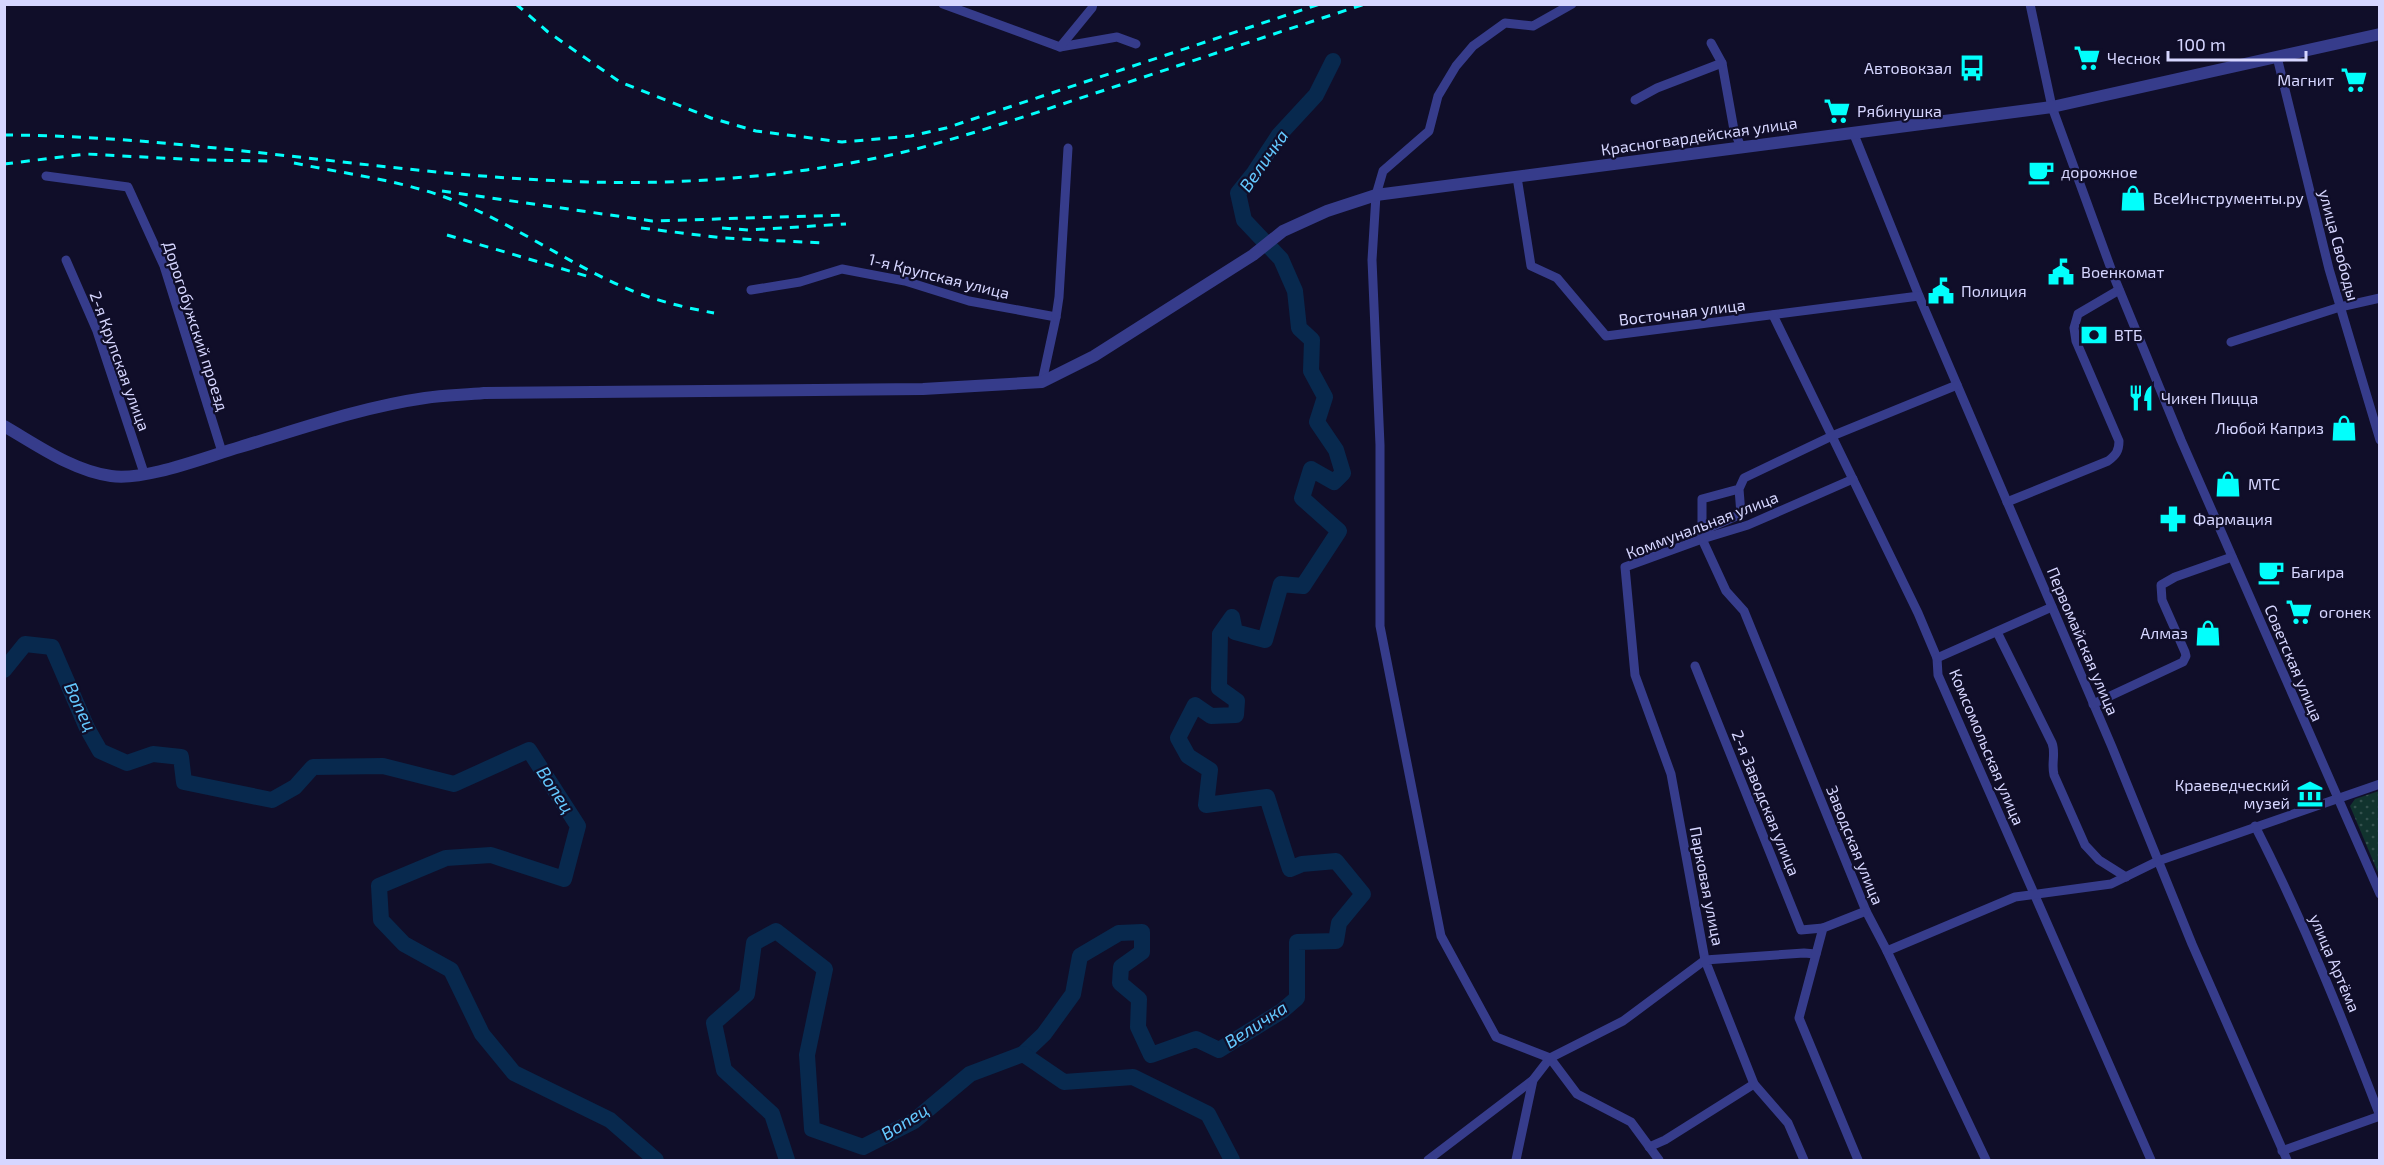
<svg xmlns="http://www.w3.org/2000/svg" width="2384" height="1165" font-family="'Exo 2',sans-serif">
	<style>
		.park { fill: url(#park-dots) }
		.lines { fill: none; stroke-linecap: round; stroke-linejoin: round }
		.river { stroke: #08294e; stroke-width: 16 }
		.minor { stroke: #363c8b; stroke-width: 9 }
		.tertiary { stroke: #363c8b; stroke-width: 12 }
		.rail { stroke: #02fffc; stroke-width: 3; stroke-dasharray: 9 8; stroke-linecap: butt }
		.labels { text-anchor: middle; stroke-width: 4.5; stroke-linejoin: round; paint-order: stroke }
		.poi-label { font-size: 16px; fill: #d6d6ff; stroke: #100e29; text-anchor: start }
		.street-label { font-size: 16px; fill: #d6d6ff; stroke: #100e29 }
		.water-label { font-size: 18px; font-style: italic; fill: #64c9ff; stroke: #100e29 }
	</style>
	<defs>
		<pattern id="park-dots" width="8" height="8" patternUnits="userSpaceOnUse" patternTransform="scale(1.5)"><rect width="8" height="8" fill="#11332e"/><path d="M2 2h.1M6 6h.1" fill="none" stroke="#33504d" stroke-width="1.8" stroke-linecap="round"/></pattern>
	</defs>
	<rect width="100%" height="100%" fill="#100e29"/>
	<polygon class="park" points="2379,791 2380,791 2379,875 2350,806 2355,799"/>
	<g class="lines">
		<g class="river">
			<polyline points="4,670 25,644 52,647 87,728 100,751 127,763 153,754 181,757 184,782 272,800 295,787 313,767 383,766 454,784 529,750 578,826 564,879 491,855 446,858 379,886 381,920 404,944 451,970 482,1034 514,1073 610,1120 656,1160"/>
			<polyline points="1023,1054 1044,1034 1073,994 1080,956 1119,933 1142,932 1142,952 1121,967 1120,983 1139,999 1138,1027 1151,1055 1196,1039 1219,1050 1282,1011 1297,998 1297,942 1336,941 1339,923 1363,894 1336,861 1302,864 1290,869 1267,797 1206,805 1210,770 1188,756 1178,738 1195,705 1211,716 1236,715 1237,701 1219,688 1220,634 1232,617 1235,632 1265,640 1281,584 1303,586 1339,531 1302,498 1311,469 1334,482 1343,473 1336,450 1317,422 1325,397 1311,371 1312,340 1299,328 1295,291 1281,259 1244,220 1238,193 1254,173 1279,135 1316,95 1333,61"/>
			<polyline points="787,1160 772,1114 724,1070 714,1023 747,994 754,943 776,931 825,969 807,1055 812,1129 863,1147 914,1121 970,1074 1023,1054 1064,1082 1133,1077 1208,1114 1232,1160"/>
		</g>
		<g class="minor">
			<polyline points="943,4 1060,47 1117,37 1136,44"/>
			<polyline points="1572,4 1533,26 1505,23 1473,46 1456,66 1438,96 1429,131 1383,171 1376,195 1372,260 1380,445 1380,626 1441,936 1496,1037 1550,1058 1577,1094 1631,1122 1659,1160"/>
			<polyline points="2030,4 2052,107 2114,277 2181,440 2380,894"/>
			<polyline points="1711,43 1722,63 1734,130 1741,147"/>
			<polyline points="1060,47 1092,8 1093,4"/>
			<polyline points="2277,57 2329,269 2380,440"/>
			<polyline points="1635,100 1657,88 1722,63"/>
			<polyline points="1853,132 1919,296 2112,747 2192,944 2287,1160"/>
			<polyline points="46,176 128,187 164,266 222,452"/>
			<polyline points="1517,177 1531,266 1557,278 1606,336 1919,296"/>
			<polyline points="66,260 97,331 144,473"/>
			<polyline points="751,290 800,282 842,269 905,281 969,301 1056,317 1042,382"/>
			<polyline points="1773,315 1918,613 1937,658 1938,675 2151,1160"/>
			<polyline points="1056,317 1059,297 1068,148"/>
			<polyline points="2231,342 2340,307 2380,298"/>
			<polyline points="1739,489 1741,514 1711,527 1702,539 1702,499 1739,489 1744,478 1832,436 1957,385"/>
			<path d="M2007,502L2108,461C2116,455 2119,451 2119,441L2076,341L2074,328L2078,314L2119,290"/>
			<polyline points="1702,539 1726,591 1744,611 1866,911 1887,951 1986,1160"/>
			<path d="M1997,632L2052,743C2056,753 2051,764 2054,775L2085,845L2099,860L2126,877"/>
			<polyline points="1937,658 2052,607"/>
			<polyline points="1695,666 1801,930 1823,928"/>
			<polyline points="2093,704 2183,662 2186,656 2185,652 2162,600 2161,585 2175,577 2232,557"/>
			<path d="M2255,826C2303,920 2342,1017 2380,1116"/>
			<polyline points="1887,951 2015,897 2111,884 2158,861 2380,784"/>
			<polyline points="1649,1147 1665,1140 1754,1084"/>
			<polyline points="2282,1151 2380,1116"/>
			<polyline points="1428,1160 1533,1080"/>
			<polyline points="1516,1160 1533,1080 1550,1058 1623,1021 1705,960 1671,774 1635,675 1625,567 1702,539 1748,525 1853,479"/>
			<polyline points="1804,1160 1788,1123 1754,1084 1705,960 1804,953 1816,954"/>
			<polyline points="1858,1160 1799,1018 1823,928 1866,911"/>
		</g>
		<path class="tertiary" d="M4,426C37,445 73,471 111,476C146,481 205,457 240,447C300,429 362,407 425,398C444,395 465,395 484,393L923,389L1042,382L1094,356L1253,255L1283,231L1327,211L1376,195L2052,107L2380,34"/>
		<g class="rail">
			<polyline points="516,4 548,32 620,82 711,118 756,131 842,142 911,136 946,128 1320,4"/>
			<path d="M4,135C226,136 444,188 665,182C750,179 837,169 920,148C987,130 1053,107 1120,85C1201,58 1283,31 1365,4"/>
			<path d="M294,163C346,174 400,180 450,199C515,224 571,266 635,292C661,302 687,308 714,313"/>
			<polyline points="4,164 86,154 200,160 274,161"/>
			<polyline points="442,191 652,221 845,215"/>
			<polyline points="641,228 723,238 824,243"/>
			<polyline points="722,228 749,230 846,224"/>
			<polyline points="447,235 590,277"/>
		</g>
	</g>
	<defs>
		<g id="supermarket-bare" transform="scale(2.07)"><path d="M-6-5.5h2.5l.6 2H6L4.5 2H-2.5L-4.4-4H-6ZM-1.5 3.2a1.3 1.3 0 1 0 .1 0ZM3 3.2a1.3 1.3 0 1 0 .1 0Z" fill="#02fffc" stroke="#100e29" stroke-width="2.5" paint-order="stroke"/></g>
		<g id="bus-bare" transform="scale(2.07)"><path d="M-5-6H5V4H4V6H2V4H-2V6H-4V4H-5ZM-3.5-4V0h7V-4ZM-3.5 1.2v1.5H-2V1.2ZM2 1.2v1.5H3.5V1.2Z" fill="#02fffc" stroke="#100e29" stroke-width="2.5" paint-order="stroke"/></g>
		<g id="cafe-bare" transform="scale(2.07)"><path d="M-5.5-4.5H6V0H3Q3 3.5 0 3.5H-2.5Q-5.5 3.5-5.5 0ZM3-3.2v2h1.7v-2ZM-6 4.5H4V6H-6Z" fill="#02fffc" stroke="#100e29" stroke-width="2.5" paint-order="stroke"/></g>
		<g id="shop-bare" transform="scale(2.07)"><path d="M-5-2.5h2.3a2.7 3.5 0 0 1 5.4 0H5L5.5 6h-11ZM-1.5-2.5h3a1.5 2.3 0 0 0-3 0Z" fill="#02fffc" stroke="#100e29" stroke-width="2.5" paint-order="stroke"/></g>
		<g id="civic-bare" transform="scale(2.07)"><path d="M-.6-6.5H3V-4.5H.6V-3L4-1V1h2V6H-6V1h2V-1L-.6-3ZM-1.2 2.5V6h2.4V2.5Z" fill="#02fffc" stroke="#100e29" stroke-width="2.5" paint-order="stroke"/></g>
		<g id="bank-bare" transform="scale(2.07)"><path d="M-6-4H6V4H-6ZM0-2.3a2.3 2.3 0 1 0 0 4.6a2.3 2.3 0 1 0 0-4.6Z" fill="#02fffc" stroke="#100e29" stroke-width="2.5" paint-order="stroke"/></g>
		<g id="restaurant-bare" transform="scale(2.07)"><path d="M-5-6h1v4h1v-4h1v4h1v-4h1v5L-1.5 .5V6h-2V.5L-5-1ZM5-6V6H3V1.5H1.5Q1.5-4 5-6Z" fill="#02fffc" stroke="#100e29" stroke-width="2.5" paint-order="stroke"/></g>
		<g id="pharmacy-bare" transform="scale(2.07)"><path d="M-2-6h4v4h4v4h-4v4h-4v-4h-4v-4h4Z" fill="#02fffc" stroke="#100e29" stroke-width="2.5" paint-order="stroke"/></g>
		<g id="museum-bare" transform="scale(2.07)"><path d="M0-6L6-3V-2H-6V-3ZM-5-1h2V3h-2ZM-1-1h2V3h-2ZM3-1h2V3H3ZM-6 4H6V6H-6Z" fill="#02fffc" stroke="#100e29" stroke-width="2.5" paint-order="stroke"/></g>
	</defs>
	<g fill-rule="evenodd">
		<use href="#supermarket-bare" x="2087" y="58"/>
		<use href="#bus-bare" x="1972" y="68"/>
		<use href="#supermarket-bare" x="2354" y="80"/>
		<use href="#supermarket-bare" x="1837" y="111"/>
		<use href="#cafe-bare" x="2041" y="172"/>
		<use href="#shop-bare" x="2133" y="198"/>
		<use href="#civic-bare" x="2061" y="272"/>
		<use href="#civic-bare" x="1941" y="291"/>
		<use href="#bank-bare" x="2094" y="335"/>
		<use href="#restaurant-bare" x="2141" y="398"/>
		<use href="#shop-bare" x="2344" y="428"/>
		<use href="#shop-bare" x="2228" y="484"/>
		<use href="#pharmacy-bare" x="2173" y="519"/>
		<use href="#cafe-bare" x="2271" y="572"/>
		<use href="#supermarket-bare" x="2299" y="612"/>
		<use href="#shop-bare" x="2208" y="633"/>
		<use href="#museum-bare" x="2310" y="794"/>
	</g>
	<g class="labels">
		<g class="poi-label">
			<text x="2107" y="64">Чеснок</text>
			<text x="1952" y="74" text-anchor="end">Автовокзал</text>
			<text x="2334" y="86" text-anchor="end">Магнит</text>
			<text x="1857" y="117">Рябинушка</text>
			<text x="2061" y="178">дорожное</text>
			<text x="2153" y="204">ВсеИнструменты.ру</text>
			<text x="2081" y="278">Военкомат</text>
			<text x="1961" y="297">Полиция</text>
			<text x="2114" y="341">ВТБ</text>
			<text x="2161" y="404">Чикен Пицца</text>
			<text x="2324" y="434" text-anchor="end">Любой Каприз</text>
			<text x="2248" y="490">МТС</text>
			<text x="2193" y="525">Фармация</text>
			<text x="2291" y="578">Багира</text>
			<text x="2319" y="618">огонек</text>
			<text x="2188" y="639" text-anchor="end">Алмаз</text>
			<text x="2290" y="791" text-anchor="end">Краеведческий<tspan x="2290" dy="18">музей</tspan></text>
		</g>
		<g class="street-label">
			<text transform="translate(1699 136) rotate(-8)" y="6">Красногвардейская улица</text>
			<text transform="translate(2339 245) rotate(75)" y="6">улица Свободы</text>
			<text transform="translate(939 276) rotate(14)" y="6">1-я Крупская улица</text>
			<text transform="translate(1682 312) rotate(-7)" y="6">Восточная улица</text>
			<text transform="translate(196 326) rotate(72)" y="6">Дорогобужский проезд</text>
			<text transform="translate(120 361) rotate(70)" y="6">2-я Крупская улица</text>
			<text transform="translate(1702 525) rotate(-21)" y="6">Коммунальная улица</text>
			<text transform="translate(2083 641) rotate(67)" y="6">Первомайская улица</text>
			<text transform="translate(2294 663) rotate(67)" y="6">Советская улица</text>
			<text transform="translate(1987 747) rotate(67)" y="6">Комсомольская улица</text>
			<text transform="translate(1766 803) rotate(68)" y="6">2-я Заводская улица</text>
			<text transform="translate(1855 845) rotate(68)" y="6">Заводская улица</text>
			<text transform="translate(1707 886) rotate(79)" y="6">Парковая улица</text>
			<text transform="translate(2335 963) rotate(67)" y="6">улица Артёма</text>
		</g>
		<g class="water-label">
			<text transform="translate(1264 161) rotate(-55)" y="6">Величка</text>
			<text transform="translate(80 707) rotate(65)" y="6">Вопец</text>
			<text transform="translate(555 790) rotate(57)" y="6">Вопец</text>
			<text transform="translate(1256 1025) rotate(-33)" y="6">Величка</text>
			<text transform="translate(905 1122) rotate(-32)" y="6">Вопец</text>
		</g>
	</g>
	<rect width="2384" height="1165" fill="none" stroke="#d6d6ff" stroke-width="12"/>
	<path d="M2168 51v9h138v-9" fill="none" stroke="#d6d6ff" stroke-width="3"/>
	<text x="2177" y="51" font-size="18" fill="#d6d6ff" stroke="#100e29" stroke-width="4.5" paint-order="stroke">100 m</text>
</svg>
